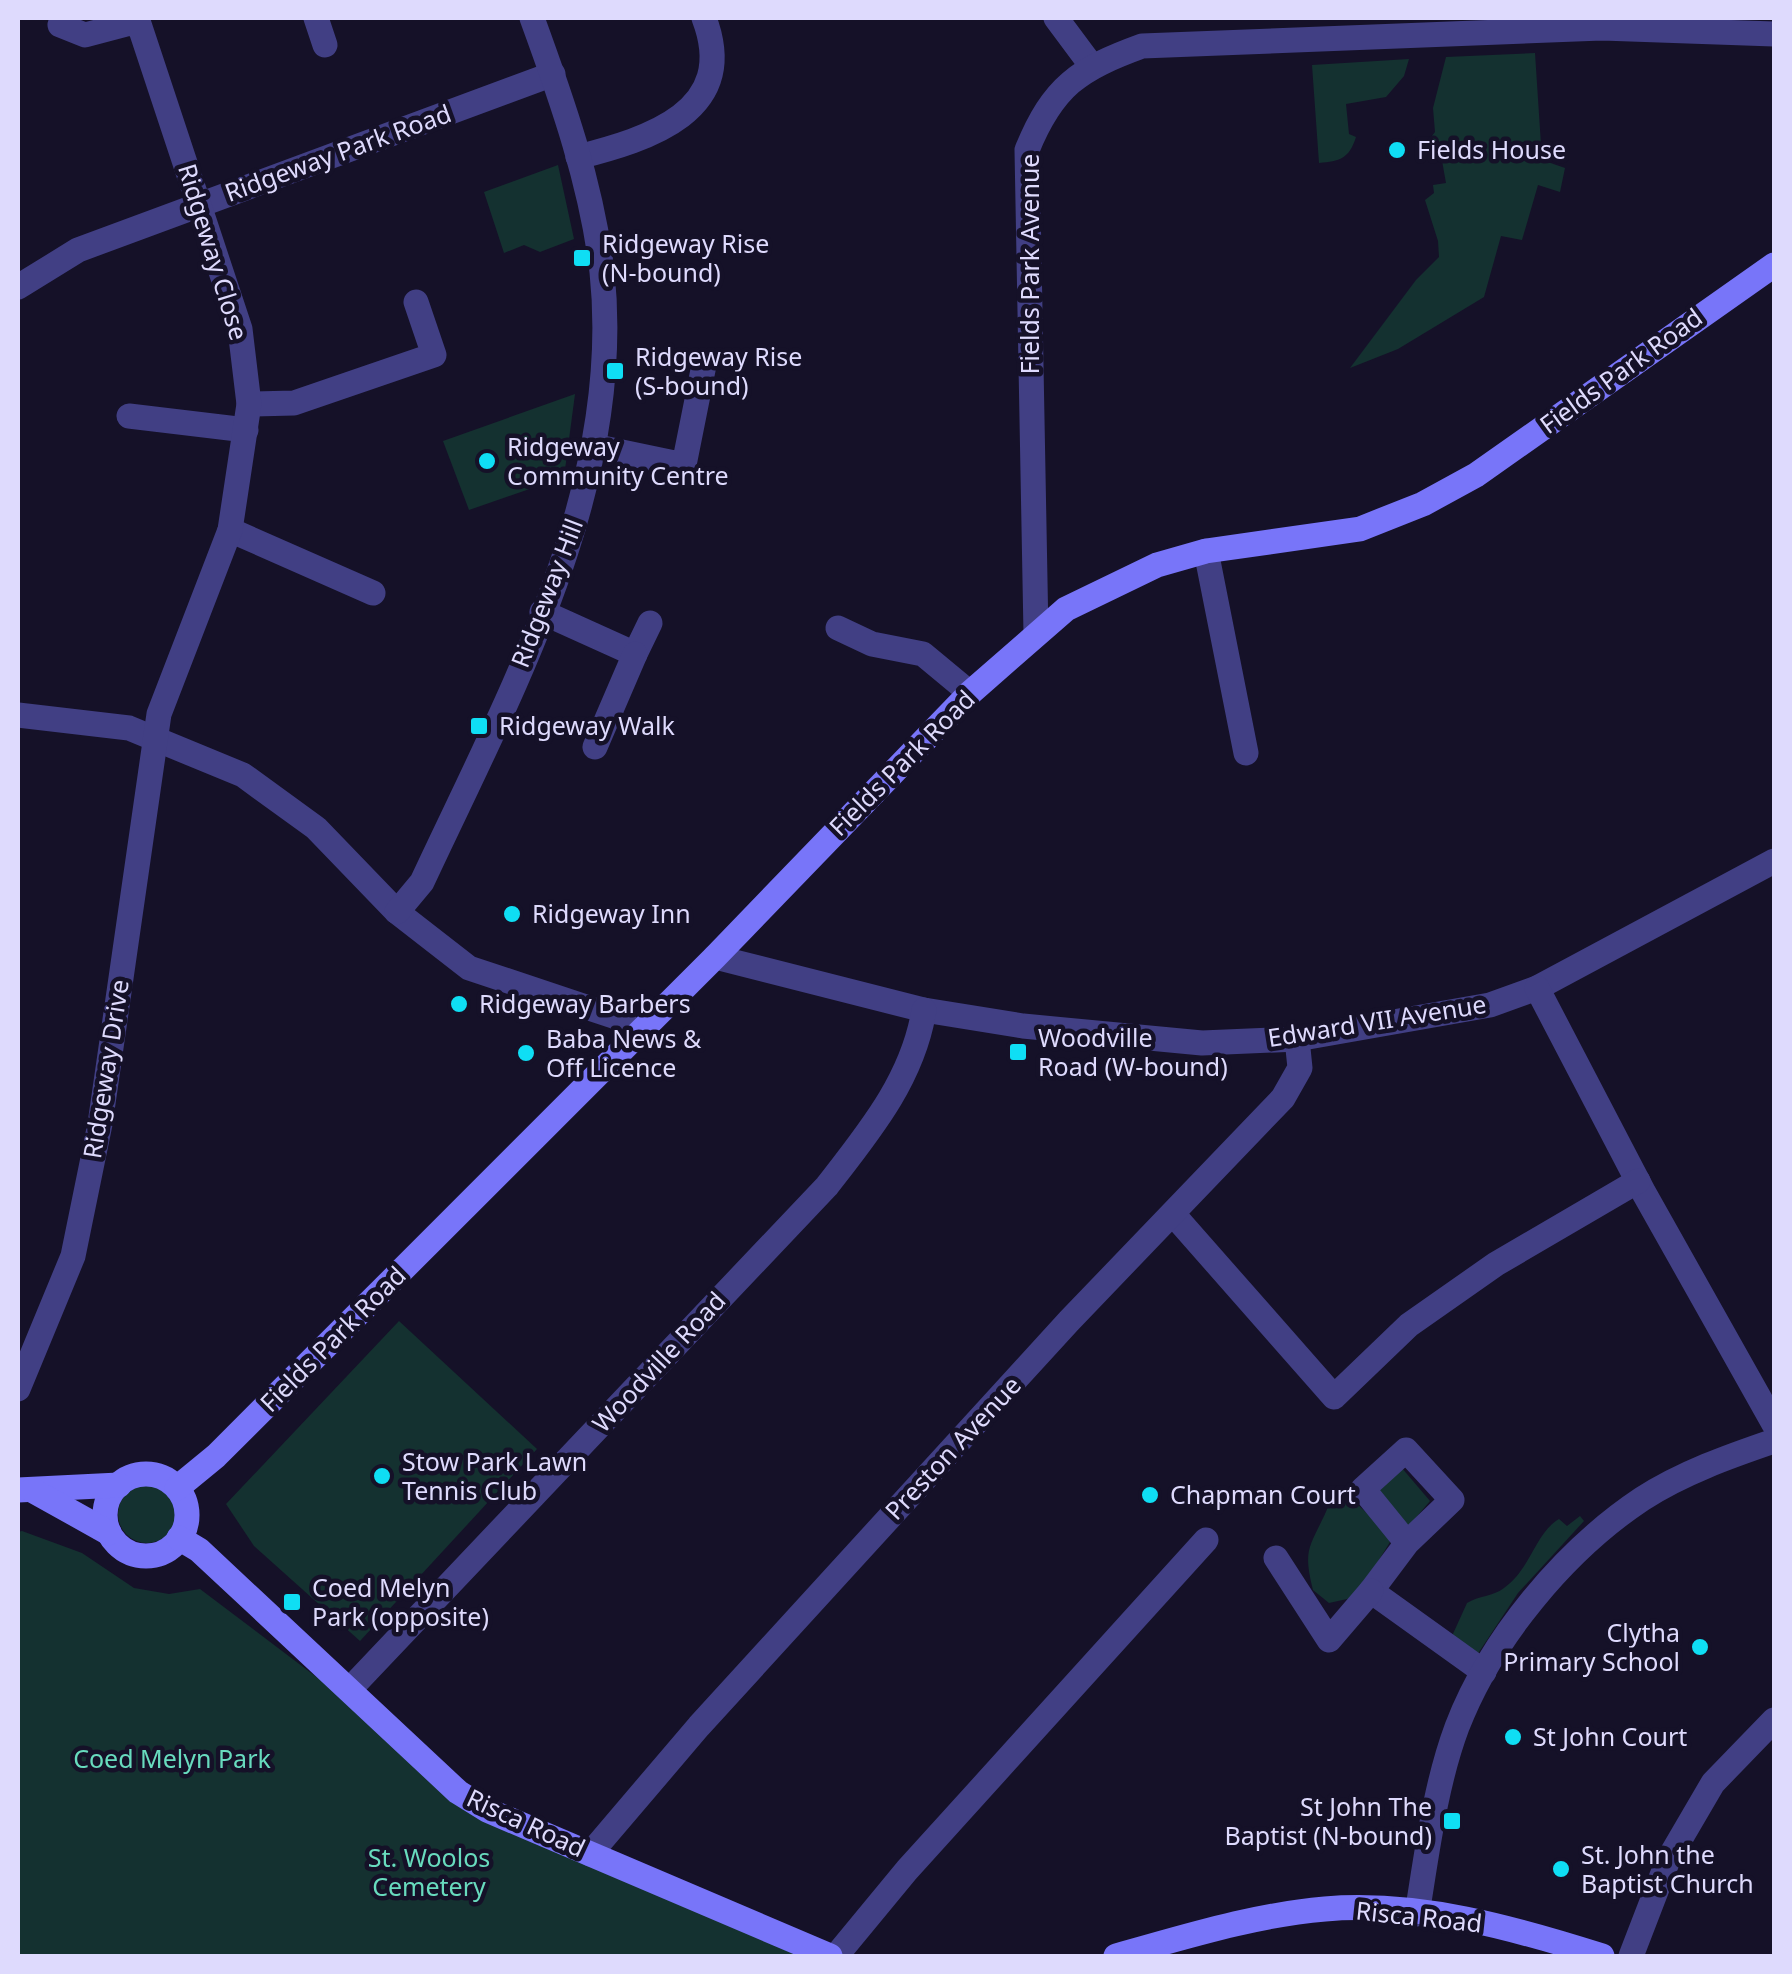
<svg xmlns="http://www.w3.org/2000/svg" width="1792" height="1974" font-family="'Noto Sans',sans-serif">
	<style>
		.green { fill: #143130 }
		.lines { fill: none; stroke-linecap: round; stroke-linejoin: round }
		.street { stroke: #413f84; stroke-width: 25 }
		.secondary { stroke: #7875f9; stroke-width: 25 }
		.poi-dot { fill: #0fdef4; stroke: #151128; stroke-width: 4 }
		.labels { text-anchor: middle; stroke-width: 9; stroke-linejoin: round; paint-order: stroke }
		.poi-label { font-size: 25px; fill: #dedafd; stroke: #151128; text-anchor: start }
		.street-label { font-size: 25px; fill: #dedafd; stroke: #151128 }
		.park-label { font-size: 25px; fill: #68dbbe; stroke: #151128 }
	</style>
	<rect width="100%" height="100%" fill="#151128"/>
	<g class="green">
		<polygon points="1535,53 1542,160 1565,168 1560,192 1538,185 1522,240 1501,236 1484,297 1398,349 1350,368 1416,280 1439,257 1438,241 1425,200 1434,193 1433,185 1446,183 1441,155 1431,156 1428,141 1435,132 1433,108 1446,57"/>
		<path d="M1409,59L1404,76L1386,97L1346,104L1349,134L1356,137C1349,159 1340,161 1319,163L1312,65Z"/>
		<polygon points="558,165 574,239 540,252 524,245 504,253 484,192"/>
		<polygon points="575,394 564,477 469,510 443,441"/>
		<polygon points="399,1321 537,1449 360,1641 254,1546 226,1504"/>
		<polygon points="1401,1467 1430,1501 1407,1528 1374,1489"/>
		<circle cx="147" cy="1514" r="29"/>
		<path d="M1342,1490L1387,1532L1390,1542L1356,1597L1329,1603L1313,1590C1303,1550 1309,1548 1325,1514C1331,1502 1329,1495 1342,1490Z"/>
		<path d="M1580,1516L1584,1521L1518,1593L1477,1655L1452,1636L1467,1603C1478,1596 1494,1596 1504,1588C1531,1569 1535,1533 1559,1519L1567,1526Z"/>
		<polygon points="22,1531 82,1553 134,1588 169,1594 200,1589 319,1679 351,1688 451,1785 830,1956 18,1956 18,1532"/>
	</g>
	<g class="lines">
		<g class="street">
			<polyline points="316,18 325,45"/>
			<polyline points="1056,18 1091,65"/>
			<path d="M578,157C648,139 740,112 704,18"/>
			<polyline points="18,287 78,250 553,74"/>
			<polyline points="249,404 294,403 434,355 416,302"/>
			<polyline points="129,416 246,430"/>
			<polyline points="593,446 684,465 704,365"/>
			<polyline points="230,530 373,593"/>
			<polyline points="1206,551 1246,753"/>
			<polyline points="542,612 635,654 650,623"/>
			<polyline points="838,628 872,644 923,654 970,693"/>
			<path d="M1036,634L1027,150C1053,86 1079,69 1142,46L1602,28L1774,34"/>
			<polyline points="18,715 129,728 243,775 316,828 397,912 469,968 616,1017 636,1033"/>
			<polyline points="595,747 635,654"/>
			<path d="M397,912L422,882C510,693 625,488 602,272C592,185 562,100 532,18"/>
			<polyline points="715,957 924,1010 1023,1026 1202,1043 1297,1039 1490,1005 1537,988 1774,861"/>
			<polyline points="1537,988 1644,1193 1774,1424"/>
			<polyline points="1173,1214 1334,1397 1409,1325 1496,1264 1638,1181"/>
			<polyline points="18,1389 73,1256 100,1124 159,714 230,530 249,404 240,329 138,21 85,35 60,25"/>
			<polyline points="1407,1543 1363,1489 1406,1450 1452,1500 1407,1543 1371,1591 1484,1672"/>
			<polyline points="1276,1558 1329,1640 1371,1591"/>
			<path d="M351,1688L827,1186C869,1132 913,1079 924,1010"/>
			<polyline points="590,1854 699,1726 1069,1321 1283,1098 1300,1068 1297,1039"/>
			<path d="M1417,1914C1427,1853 1435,1786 1457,1727C1491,1639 1564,1551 1642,1499C1682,1473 1730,1456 1774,1441"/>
			<polyline points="836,1956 907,1870 1206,1540"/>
			<polyline points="1631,1956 1668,1860 1713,1783 1774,1720"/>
		</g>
		<g class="secondary">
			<circle cx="146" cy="1515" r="41"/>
			<polyline points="177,1488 216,1456 715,957 970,693 1066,609 1157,565 1206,551 1360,529 1423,504 1476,475 1774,265"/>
			<polyline points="18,1490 119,1485"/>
			<polyline points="32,1490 109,1533"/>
			<polyline points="179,1538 199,1550 458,1792 487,1810 830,1956"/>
			<path d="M1116,1956C1185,1937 1254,1915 1325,1909C1418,1901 1514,1928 1602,1956"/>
		</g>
	</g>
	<g class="poi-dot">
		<circle cx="1397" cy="150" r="10"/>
		<rect x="572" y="248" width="20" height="20" rx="5"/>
		<rect x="605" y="361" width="20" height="20" rx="5"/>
		<circle cx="487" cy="461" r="10"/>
		<rect x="469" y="716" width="20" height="20" rx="5"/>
		<circle cx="512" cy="914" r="10"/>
		<circle cx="459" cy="1004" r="10"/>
		<rect x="1008" y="1042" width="20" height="20" rx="5"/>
		<circle cx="526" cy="1053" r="10"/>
		<circle cx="382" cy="1476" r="10"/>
		<circle cx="1150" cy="1495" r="10"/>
		<rect x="282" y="1592" width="20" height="20" rx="5"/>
		<circle cx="1700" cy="1647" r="10"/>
		<circle cx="1513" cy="1737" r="10"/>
		<rect x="1442" y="1811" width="20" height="20" rx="5"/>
		<circle cx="1561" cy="1869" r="10"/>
	</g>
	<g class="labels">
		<g class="poi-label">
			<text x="1417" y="159">Fields House</text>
			<text x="602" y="253">Ridgeway Rise<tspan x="602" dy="29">(N-bound)</tspan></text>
			<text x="635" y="366">Ridgeway Rise<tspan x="635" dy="29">(S-bound)</tspan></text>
			<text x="507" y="456">Ridgeway<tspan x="507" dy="29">Community Centre</tspan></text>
			<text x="499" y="735">Ridgeway Walk</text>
			<text x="532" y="923">Ridgeway Inn</text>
			<text x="479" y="1013">Ridgeway Barbers</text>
			<text x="1038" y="1047">Woodville<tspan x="1038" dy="29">Road (W-bound)</tspan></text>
			<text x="546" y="1048">Baba News &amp;<tspan x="546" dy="29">Off Licence</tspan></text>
			<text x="402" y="1471">Stow Park Lawn<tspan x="402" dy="29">Tennis Club</tspan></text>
			<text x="1170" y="1504">Chapman Court</text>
			<text x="312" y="1597">Coed Melyn<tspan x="312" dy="29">Park (opposite)</tspan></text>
			<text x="1680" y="1642" text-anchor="end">Clytha<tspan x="1680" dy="29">Primary School</tspan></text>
			<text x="1533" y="1746">St John Court</text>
			<text x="1432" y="1816" text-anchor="end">St John The<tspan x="1432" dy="29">Baptist (N-bound)</tspan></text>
			<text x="1581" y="1864">St. John the<tspan x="1581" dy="29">Baptist Church</tspan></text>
		</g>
		<g class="street-label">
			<text transform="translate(338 153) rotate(-20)" y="9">Ridgeway Park Road</text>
			<text transform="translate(213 252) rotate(73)" y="9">Ridgeway Close</text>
			<text transform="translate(1030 264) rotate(-90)" y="9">Fields Park Avenue</text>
			<text transform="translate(1621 371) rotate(-36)" y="9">Fields Park Road</text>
			<text transform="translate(547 593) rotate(-69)" y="9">Ridgeway Hill</text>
			<text transform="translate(902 763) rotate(-45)" y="9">Fields Park Road</text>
			<text transform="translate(1377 1021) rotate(-9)" y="9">Edward VII Avenue</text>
			<text transform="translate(106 1069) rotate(-81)" y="9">Ridgeway Drive</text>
			<text transform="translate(333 1339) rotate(-45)" y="9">Fields Park Road</text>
			<text transform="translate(659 1362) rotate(-47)" y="9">Woodville Road</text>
			<text transform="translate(953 1448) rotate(-47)" y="9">Preston Avenue</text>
			<text transform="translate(526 1823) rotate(25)" y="9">Risca Road</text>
			<text transform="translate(1419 1917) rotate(6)" y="9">Risca Road</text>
		</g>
		<g class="park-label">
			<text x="172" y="1768">Coed Melyn Park</text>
			<text x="429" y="1867">St. Woolos<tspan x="429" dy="29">Cemetery</tspan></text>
		</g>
	</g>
	<rect width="1792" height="1974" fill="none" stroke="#dedafd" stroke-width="40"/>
</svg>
